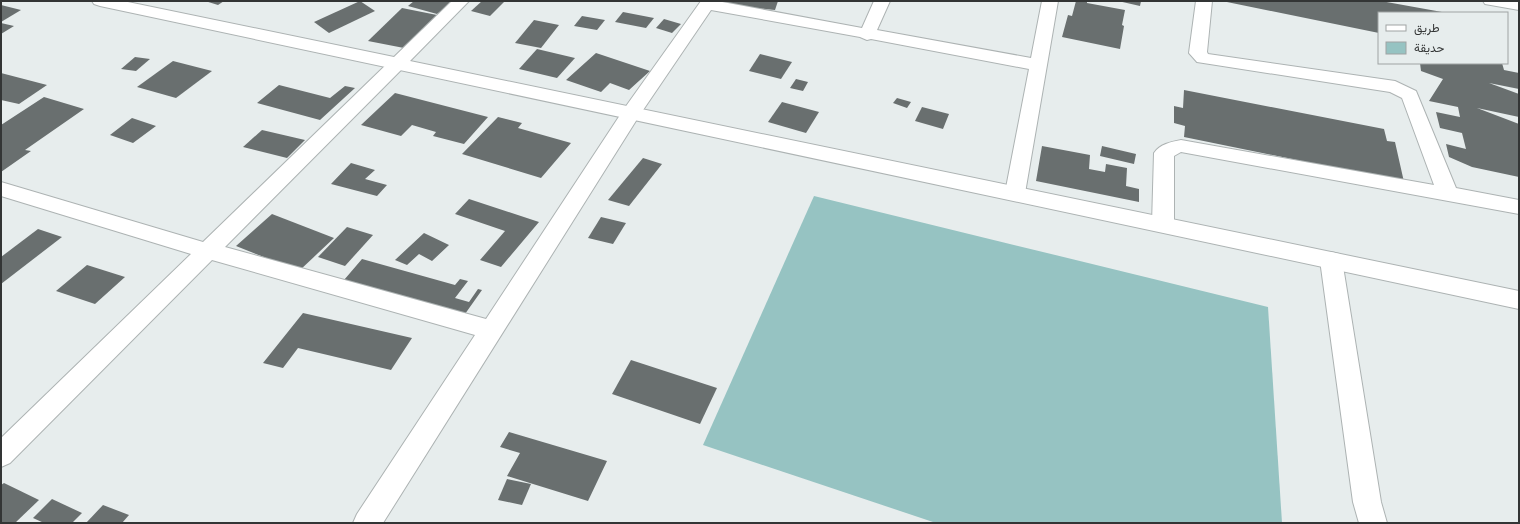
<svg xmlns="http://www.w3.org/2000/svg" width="1520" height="524" font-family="'Asap Condensed',Vazirmatn,sans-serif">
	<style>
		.green { fill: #96c3c2 }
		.building { fill: #696f6f }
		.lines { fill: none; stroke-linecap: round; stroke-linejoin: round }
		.street-casing { stroke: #adb3b3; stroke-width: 2 }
		.secondary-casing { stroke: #adb3b3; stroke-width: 2 }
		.street { fill: #fff; fill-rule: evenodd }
		.secondary { fill: #fff; fill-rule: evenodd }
	</style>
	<rect width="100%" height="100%" fill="#e7eded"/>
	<polygon class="green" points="814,196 1268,307 1282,523 936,523 703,445"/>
	<g class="building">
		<polygon points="205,1 224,1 218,5"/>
		<polygon points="360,1 375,11 329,33 314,22"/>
		<polygon points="414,1 454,1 437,14 408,6"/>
		<polygon points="482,1 505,1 490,16 471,11"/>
		<polygon points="723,1 778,1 775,10 722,5"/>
		<polygon points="1076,1 1087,1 1087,3 1125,10 1122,25 1124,26 1120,49 1062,37 1068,15 1072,16"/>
		<polygon points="1118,1 1141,1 1140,6"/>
		<polygon points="1222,1 1381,1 1442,12 1379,13 1379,33"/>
		<polygon points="1,5 21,10 1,22"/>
		<polygon points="402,8 437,15 404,48 368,41"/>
		<polygon points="623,12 654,18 646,28 615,22"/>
		<polygon points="582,16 605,20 597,30 574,26"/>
		<polygon points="664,19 681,24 672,33 656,28"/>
		<polygon points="534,20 559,25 541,48 515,43"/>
		<polygon points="1,23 14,26 1,34"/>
		<polygon points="537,49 575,58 557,78 519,69"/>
		<polygon points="596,53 650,71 629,90 610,83 601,92 566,80"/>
		<polygon points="760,54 792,62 781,79 749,71"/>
		<polygon points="135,57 150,59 136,71 121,69"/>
		<polygon points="173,61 212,71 176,98 137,87"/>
		<polygon points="1420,63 1502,63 1504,70 1519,73 1519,89 1489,83 1519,94 1519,117 1477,108 1519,124 1519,177 1472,167 1449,157 1446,144 1466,149 1462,133 1440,128 1436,112 1460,117 1458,107 1429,101 1443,79 1421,71"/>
		<polygon points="1,73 47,85 19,104 1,100"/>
		<polygon points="796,79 808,82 803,91 790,88"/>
		<polygon points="279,85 330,98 345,86 355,88 320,120 257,103"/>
		<polygon points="1184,90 1384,129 1387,141 1395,142 1404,182 1184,137 1185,126 1174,123 1174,106 1183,108"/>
		<polygon points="395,93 488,117 464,144 433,136 436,132 412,125 401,136 361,125"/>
		<polygon points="44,97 84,109 25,150 31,151 1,172 1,125"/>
		<polygon points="897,98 911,102 907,108 893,103"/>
		<polygon points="782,102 819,112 806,133 768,122"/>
		<polygon points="922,107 949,114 943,129 915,121"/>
		<polygon points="498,117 522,123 518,128 571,143 541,178 462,154"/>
		<polygon points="132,118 156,126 133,143 110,135"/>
		<polygon points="262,130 305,140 287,158 243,147"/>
		<polygon points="1042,146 1090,155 1089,169 1105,172 1106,164 1127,168 1126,186 1139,189 1139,202 1036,181"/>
		<polygon points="1102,146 1136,154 1134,164 1100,156"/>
		<polygon points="643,158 662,164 629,206 608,200"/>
		<polygon points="351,163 375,170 365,179 387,185 377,196 331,184"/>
		<polygon points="469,199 539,222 501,267 480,260 505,231 455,214"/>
		<polygon points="272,214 334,238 299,271 236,246"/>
		<polygon points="601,217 626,223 613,244 588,238"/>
		<polygon points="347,227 373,235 345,266 318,257"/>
		<polygon points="38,229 62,237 1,284 1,257"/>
		<polygon points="424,233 449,245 432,261 419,254 407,265 395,260"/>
		<polygon points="362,259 455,285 460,279 468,281 455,298 469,302 478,289 482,290 465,314 344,280"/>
		<polygon points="87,265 125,277 95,304 56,291"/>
		<polygon points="303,313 412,338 391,370 298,348 283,368 263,363"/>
		<polygon points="631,360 717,388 700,424 612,394"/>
		<polygon points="509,432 607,461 588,501 507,476 520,453 500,447"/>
		<polygon points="507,479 531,484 522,505 498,500"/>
		<polygon points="4,483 39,500 15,523 1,523 1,485"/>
		<polygon points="52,499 82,513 72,523 44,523 33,518"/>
		<polygon points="103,505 129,515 122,523 86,523"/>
	</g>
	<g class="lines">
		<g class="street-casing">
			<g id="street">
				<polygon points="701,1 717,1 862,28 874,1 890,1 877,30 1031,58 1042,1 1058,1 1025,193 1022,198 1015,200 1008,198 1005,193 1029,69 871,39 867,40 860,37 711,10 639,116 383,523 353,523 357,514 475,335 212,260 10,463 1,467 1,438 191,254 1,196 1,182 203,242 391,60 397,59 403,60 406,64 403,68 225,247 486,319 624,109"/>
				<path d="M1196,1H1212L1207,52L1208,54L1395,81L1416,91L1456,188L1519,200V214L1181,152L1174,156V224L1170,229L1163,232L1156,229L1152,224L1154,153C1160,144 1171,142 1181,140L1434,185L1402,98L1390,92L1197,62L1189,53Z"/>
				<polygon points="1483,1 1519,1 1519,10 1485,4"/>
				<polygon points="1331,252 1339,254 1342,260 1381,502 1387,523 1359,523 1353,502 1320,260 1323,254"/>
			</g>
		</g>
		<g class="secondary-casing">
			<polygon id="secondary" points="92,1 123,1 394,57 452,1 469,1 410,61 1519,291 1519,309 100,6 94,4"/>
		</g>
		<use href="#street" class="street"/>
		<use href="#secondary" class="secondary"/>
	</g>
	<rect width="1520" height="524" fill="none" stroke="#333535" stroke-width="4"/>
	<rect x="1378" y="12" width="130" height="52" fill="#e7eded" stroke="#9fa3a3"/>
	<rect x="1386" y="25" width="20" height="6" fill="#ffffff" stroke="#9fa3a3"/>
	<text x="1414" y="32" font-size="12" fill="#333535">طريق</text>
	<rect x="1386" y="42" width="20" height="12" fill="#96c3c2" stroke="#9fa3a3"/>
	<text x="1414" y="52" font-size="12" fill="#333535">حديقة</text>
</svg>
